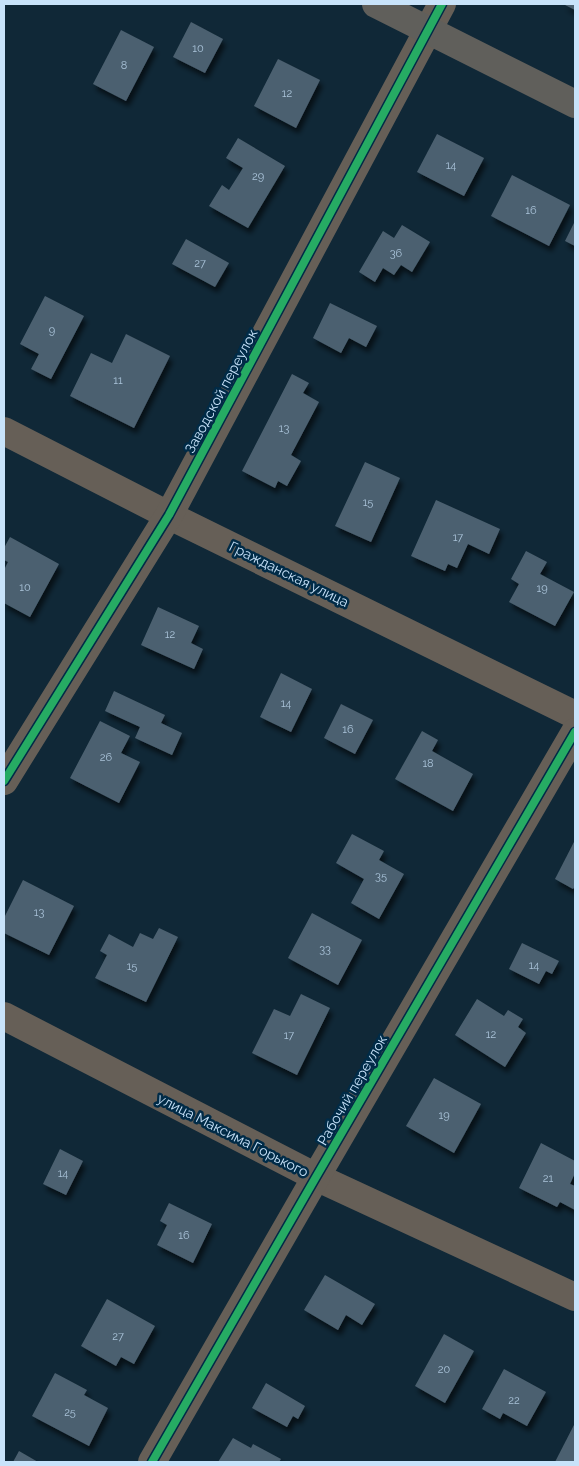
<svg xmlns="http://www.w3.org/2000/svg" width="579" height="1466" font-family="Raleway,sans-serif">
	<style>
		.building { fill: #4c6170; filter: url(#shadow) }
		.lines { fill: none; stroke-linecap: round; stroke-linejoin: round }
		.minor { stroke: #665f57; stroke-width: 28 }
		.major { stroke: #605f5b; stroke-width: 28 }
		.cycleway-casing { stroke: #002b47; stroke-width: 11 }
		.cycleway { stroke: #26ab63; stroke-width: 8 }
		.labels { text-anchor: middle; stroke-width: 5; stroke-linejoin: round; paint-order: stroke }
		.number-label { font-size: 11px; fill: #a9c2d8 }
		.street-label { font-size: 14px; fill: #c8e3fa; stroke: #002b47 }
	</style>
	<defs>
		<filter id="shadow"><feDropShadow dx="3" dy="5.5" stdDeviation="2.5" flood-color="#0009"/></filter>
	</defs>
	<rect width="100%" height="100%" fill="#102837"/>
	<g class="building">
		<polygon points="563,4 575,4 575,10"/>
		<polygon points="191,22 223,39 205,73 173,57"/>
		<polygon points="121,30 154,47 126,101 93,84"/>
		<polygon points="278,59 320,80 296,128 254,106"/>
		<polygon points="437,134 484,158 464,196 417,172"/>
		<polygon points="238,138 285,166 248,228 209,206 222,185 229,190 243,168 226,158"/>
		<polygon points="512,175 570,205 549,246 491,216"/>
		<polygon points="575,221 575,246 565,241"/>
		<polygon points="402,225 430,242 412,272 401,265 394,275 383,268 375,282 359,272 383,231 394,238"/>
		<polygon points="186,239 229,263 215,287 172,264"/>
		<polygon points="45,296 84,316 51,379 31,369 39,354 20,344"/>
		<polygon points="330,303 377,326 366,347 349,338 341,353 313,338"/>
		<polygon points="126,334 170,356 134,428 70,396 91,353 112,363"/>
		<polygon points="292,374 309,383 303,393 319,402 291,455 301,461 287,486 278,481 275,488 242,471"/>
		<polygon points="365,462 400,478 371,542 335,526"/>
		<polygon points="436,500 500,529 489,554 468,544 457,568 448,564 445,571 411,556"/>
		<polygon points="10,537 59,564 30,617 4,603 4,570 8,562 4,560 4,548"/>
		<polygon points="526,551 547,562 540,574 574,592 555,626 509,602 519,584 511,579"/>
		<polygon points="158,607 199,626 191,643 203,649 194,669 141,645"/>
		<polygon points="281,673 312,689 291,732 260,717"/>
		<polygon points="114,691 165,715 161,723 182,733 172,755 135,738 140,727 105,711"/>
		<polygon points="341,704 373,720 355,754 324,738"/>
		<polygon points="100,721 130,736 121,753 140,762 119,803 70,778"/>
		<polygon points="422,731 438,740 432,751 473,774 453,811 395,779"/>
		<polygon points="352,834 384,851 379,860 404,874 379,919 351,903 364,879 336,863"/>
		<polygon points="575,840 575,886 573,889 555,879"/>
		<polygon points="23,880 74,906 49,955 4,933 4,918"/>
		<polygon points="312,913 362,940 338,985 288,958"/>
		<polygon points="159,928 178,937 146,1002 95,978 107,955 100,951 109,934 133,947 140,933 153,939"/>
		<polygon points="522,943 559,961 552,974 546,971 539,984 509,969"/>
		<polygon points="301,994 330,1008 297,1075 252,1053 274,1009 290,1016"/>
		<polygon points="477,999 504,1016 508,1010 523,1019 518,1027 526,1033 505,1067 455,1035"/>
		<polygon points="434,1078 481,1104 454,1153 406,1126"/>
		<polygon points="541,1143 575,1161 575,1173 570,1184 575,1186 575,1210 560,1202 557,1207 519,1188"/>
		<polygon points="60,1149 83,1161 66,1195 43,1184"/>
		<polygon points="169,1203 212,1224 193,1263 157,1245 167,1225 160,1221"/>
		<polygon points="325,1275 375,1304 362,1325 346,1315 338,1330 304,1310"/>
		<polygon points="107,1299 155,1326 134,1364 121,1357 116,1366 81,1346"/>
		<polygon points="444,1334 474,1351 445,1403 415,1386"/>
		<polygon points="504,1369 546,1392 527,1426 503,1413 500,1419 482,1409"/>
		<polygon points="55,1373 87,1390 84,1395 108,1408 89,1446 32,1416"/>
		<polygon points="266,1383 305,1406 298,1419 293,1416 287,1427 252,1408"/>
		<polygon points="575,1423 575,1462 555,1462"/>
		<polygon points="233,1438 251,1448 253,1444 281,1459 279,1462 218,1462"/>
		<polygon points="19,1451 38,1462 13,1462"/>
	</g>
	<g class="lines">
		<g class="minor">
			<polyline points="4,431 172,517 575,715"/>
			<polyline points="4,781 169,515 442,4"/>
			<polyline points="4,1016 316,1177 575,1297"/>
			<polyline points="152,1462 316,1177 575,732"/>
		</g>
		<polyline class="major" points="376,4 575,104"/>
		<g class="cycleway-casing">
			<g id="cycleway">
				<polyline points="4,781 169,515 442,4"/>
				<polyline points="152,1462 316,1177 575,732"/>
			</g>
		</g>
		<use href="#cycleway" class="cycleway"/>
	</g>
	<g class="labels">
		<g class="number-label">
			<text x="198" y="52">10</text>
			<text x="124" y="69">8</text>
			<text x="287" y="97">12</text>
			<text x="451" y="169">14</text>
			<text x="258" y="180">29</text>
			<text x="531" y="214">16</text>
			<text x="396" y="257">36</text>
			<text x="200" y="267">27</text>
			<text x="52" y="334">9</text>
			<text x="118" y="384">11</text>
			<text x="284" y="432">13</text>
			<text x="368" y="506">15</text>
			<text x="458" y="541">17</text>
			<text x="25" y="591">10</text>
			<text x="542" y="592">19</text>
			<text x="170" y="638">12</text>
			<text x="286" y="707">14</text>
			<text x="348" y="733">16</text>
			<text x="106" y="761">26</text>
			<text x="428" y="767">18</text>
			<text x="381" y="880">35</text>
			<text x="39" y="916">13</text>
			<text x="325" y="953">33</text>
			<text x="534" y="969">14</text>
			<text x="132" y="970">15</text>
			<text x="491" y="1038">12</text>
			<text x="289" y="1039">17</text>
			<text x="444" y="1119">19</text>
			<text x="63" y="1177">14</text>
			<text x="548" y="1182">21</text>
			<text x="184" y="1239">16</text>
			<text x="118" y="1340">27</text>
			<text x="444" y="1373">20</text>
			<text x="514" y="1404">22</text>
			<text x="70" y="1416">25</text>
		</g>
		<g class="street-label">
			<text transform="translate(221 391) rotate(-62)" y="5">Заводской переулок</text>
			<text transform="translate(289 574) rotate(26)" y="5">Гражданская улица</text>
			<text transform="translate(352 1090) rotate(-60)" y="5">Рабочий переулок</text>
			<text transform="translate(233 1135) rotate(27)" y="5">улица Максима Горького</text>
		</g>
	</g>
	<rect width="579" height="1466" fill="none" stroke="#c8e3fa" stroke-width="10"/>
</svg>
